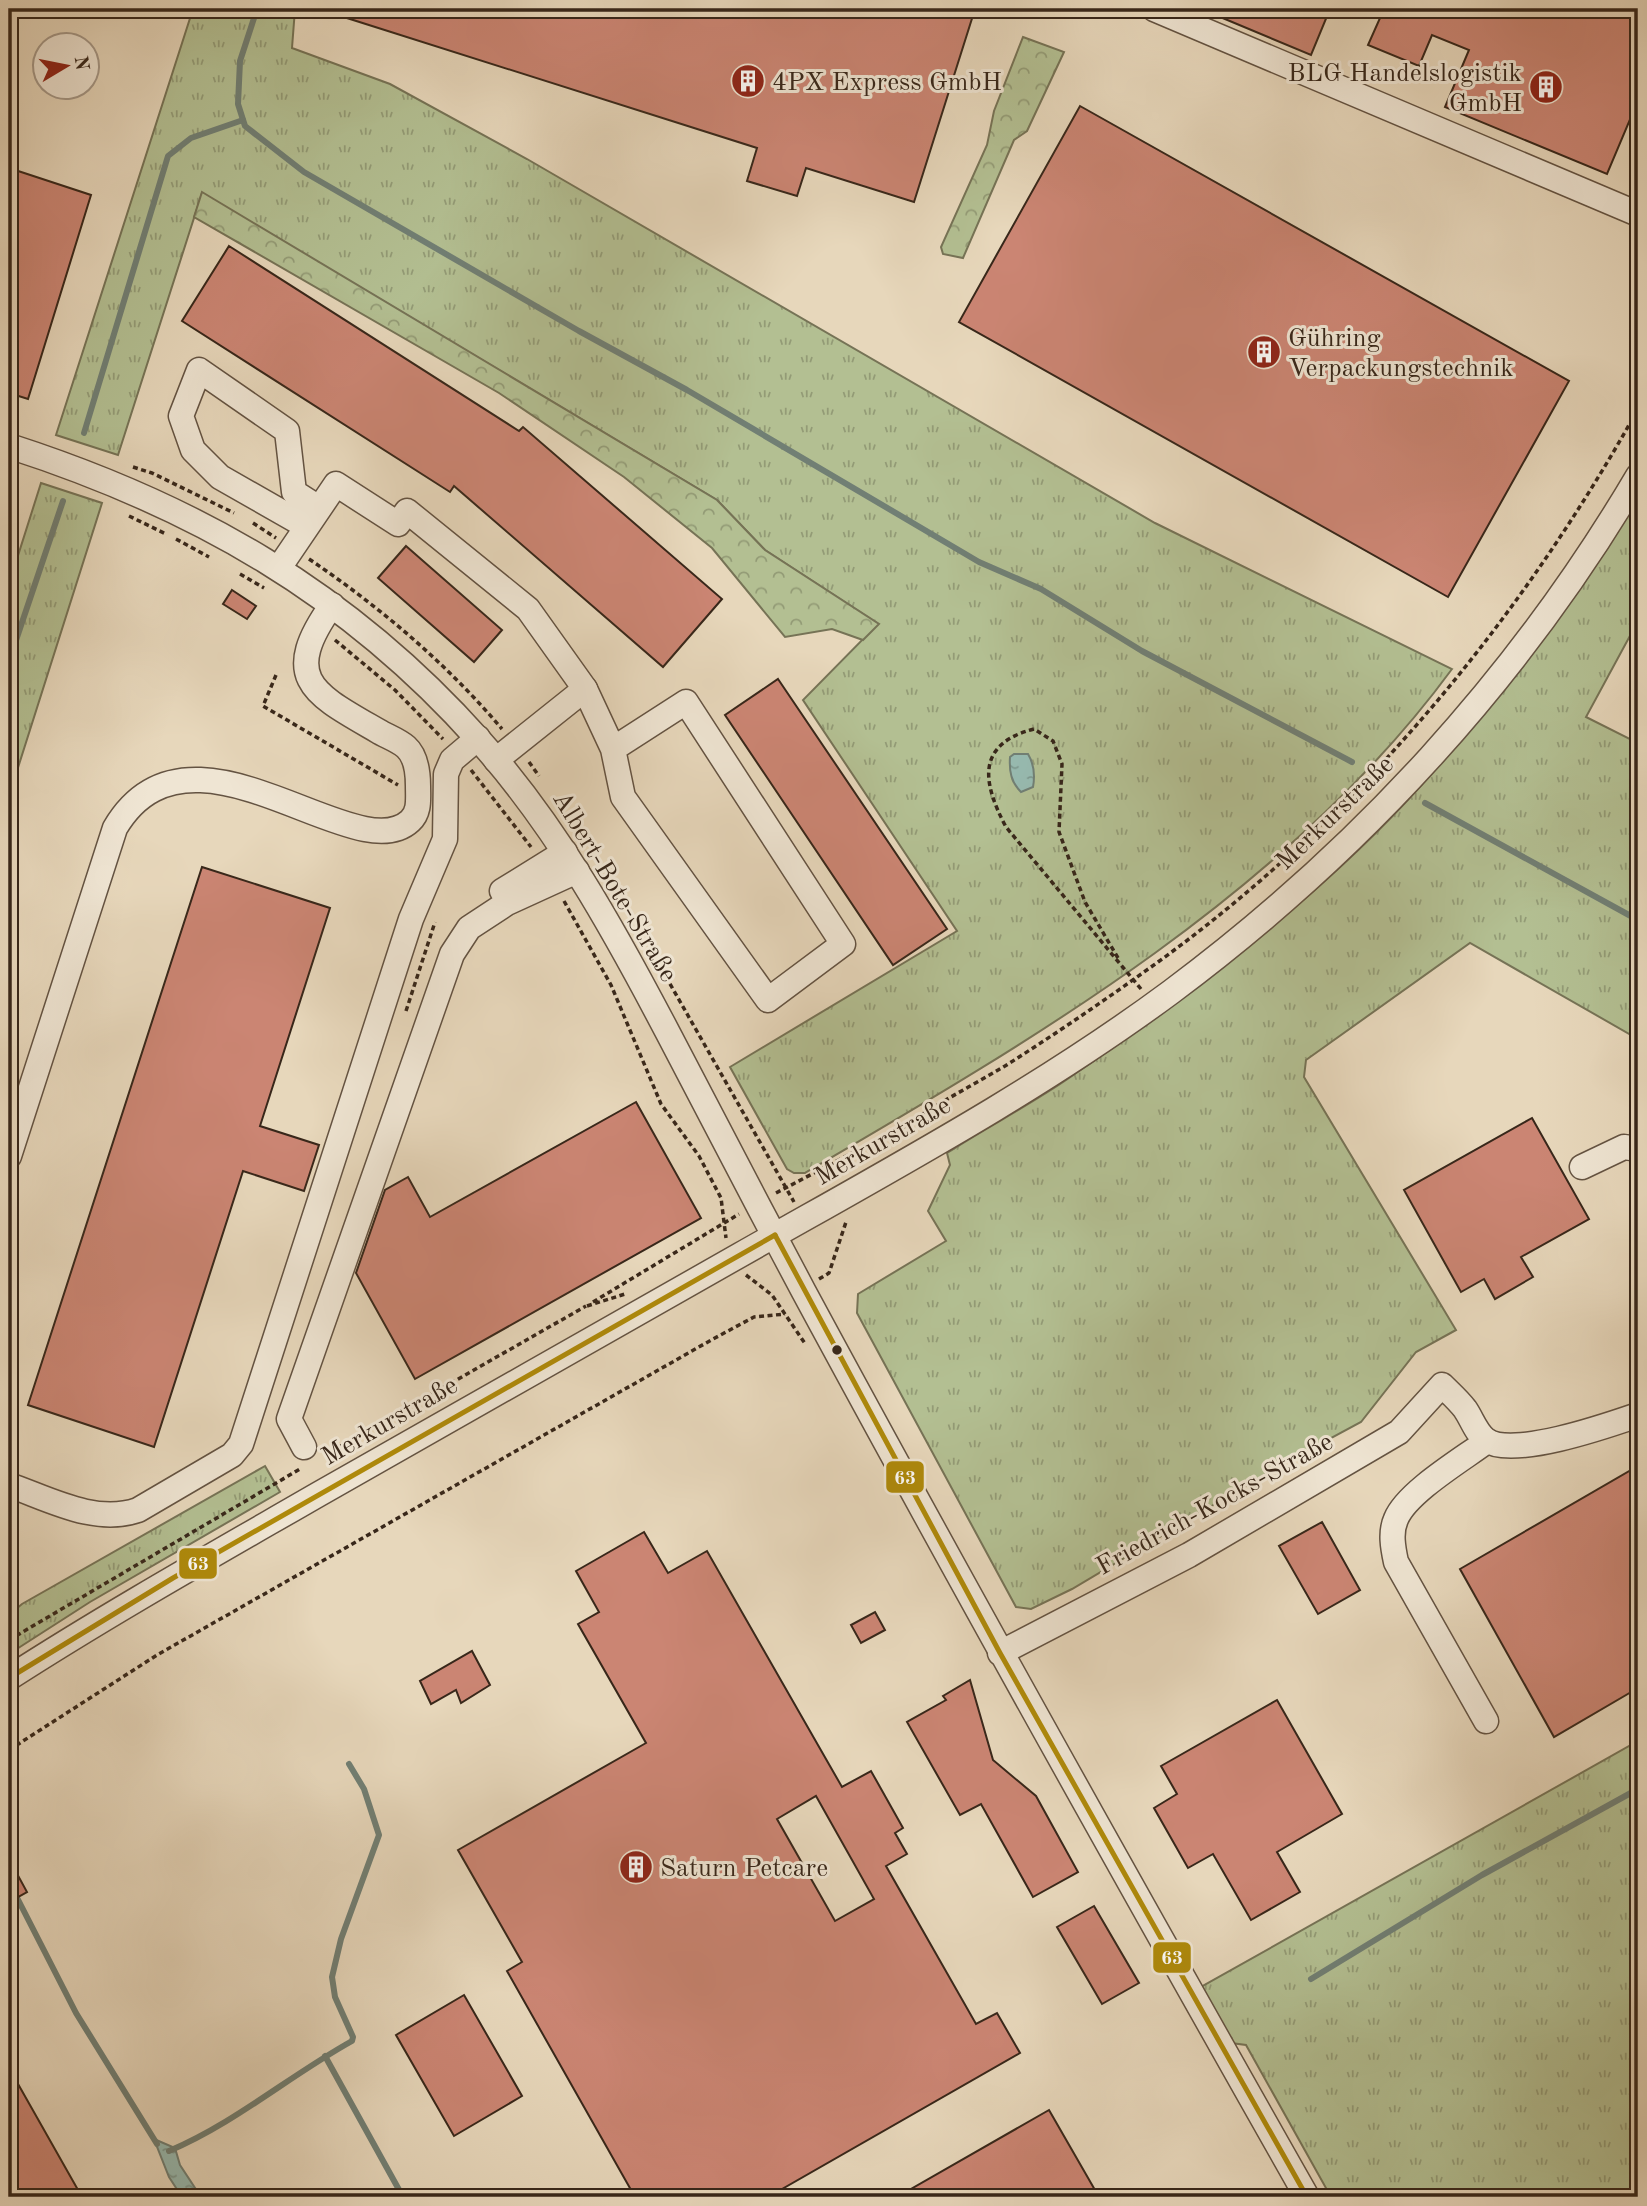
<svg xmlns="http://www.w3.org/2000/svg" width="1647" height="2206" font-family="'Old Standard TT',serif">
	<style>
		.grass { fill: url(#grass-tufts); stroke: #767356; stroke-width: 2 }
		.forest { fill: url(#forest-crowns); stroke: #767356; stroke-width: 2 }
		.water { fill: url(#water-ripples); stroke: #717f74; stroke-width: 2 }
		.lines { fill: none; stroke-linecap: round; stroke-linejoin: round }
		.stream { stroke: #717f74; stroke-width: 6 }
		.building { fill: #cb8573; stroke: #38271a; stroke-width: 2; fill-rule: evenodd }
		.minor-casing { stroke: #645342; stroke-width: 27 }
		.path { stroke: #38271a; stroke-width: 3.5; stroke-dasharray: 5 3.5; stroke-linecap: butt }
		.minor { stroke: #efe5d3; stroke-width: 24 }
		.bus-1-casing { stroke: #efe5d3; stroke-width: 10 }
		.bus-1 { stroke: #af8a0a; stroke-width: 5 }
		.bus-dot { fill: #38271a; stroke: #efe5d3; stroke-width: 2.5 }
		.labels { text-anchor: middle; stroke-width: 6; stroke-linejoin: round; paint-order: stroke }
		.poi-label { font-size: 26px; fill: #38271a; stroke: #efe5d3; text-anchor: start }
		.street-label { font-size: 26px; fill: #38271a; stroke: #efe5d3 }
		.line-badge { stroke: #efe5d3; stroke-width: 2.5 }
		.badge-label { font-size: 19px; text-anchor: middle; font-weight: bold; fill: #fff }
	</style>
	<defs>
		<pattern id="grass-tufts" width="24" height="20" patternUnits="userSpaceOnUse" patternTransform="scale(1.75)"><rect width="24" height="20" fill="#b3bf92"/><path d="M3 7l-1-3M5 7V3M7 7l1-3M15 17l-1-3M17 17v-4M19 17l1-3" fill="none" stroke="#939b76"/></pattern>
		<pattern id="forest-crowns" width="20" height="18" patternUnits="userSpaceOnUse" patternTransform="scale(1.75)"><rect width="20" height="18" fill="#b3bf92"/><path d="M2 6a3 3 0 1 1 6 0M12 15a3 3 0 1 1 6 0" fill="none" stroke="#939b76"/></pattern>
		<pattern id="water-ripples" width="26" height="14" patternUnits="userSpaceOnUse" patternTransform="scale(1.75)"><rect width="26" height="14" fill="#97bab0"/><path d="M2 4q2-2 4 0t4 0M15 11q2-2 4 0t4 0" fill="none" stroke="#7c978e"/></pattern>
	</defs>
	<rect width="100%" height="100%" fill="#e7d7bb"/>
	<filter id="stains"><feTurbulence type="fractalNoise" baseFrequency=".00286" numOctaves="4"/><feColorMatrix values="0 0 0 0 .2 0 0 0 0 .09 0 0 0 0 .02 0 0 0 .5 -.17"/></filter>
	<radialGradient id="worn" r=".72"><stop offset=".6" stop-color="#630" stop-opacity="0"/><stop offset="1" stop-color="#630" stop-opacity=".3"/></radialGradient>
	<g class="grass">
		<path d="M193,9H295L292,48L390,84L527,159L1155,523L1452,669C1290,890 1038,1037 805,1173H794L787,1169L730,1067L957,931L803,700L878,624L765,550L717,500L202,193L118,455L56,435Z"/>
		<polygon points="41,483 102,503 9,796 9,584"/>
		<path d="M1638,495V621L1586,717L1638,743V1039L1470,943L1306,1060L1304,1077L1456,1330L1416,1352L1361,1422L1279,1466L1072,1589L1031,1609L1016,1607L857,1313L858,1294L946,1241L928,1211L950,1165L947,1153C987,1127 1030,1105 1069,1078C1185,999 1309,905 1405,803C1494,708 1570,605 1638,495Z"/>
		<polygon points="265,1466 280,1492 90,1602 9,1654 9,1615 22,1604"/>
		<polygon points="1638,1741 1638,2197 1331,2197 1246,2045 1231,2043 1201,1987"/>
	</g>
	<g class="forest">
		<polygon points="1023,37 1064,52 1027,131 1014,140 963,258 943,254 941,247 987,145 994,111"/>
		<polygon points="202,192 717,500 765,550 879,624 863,640 832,629 785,637 712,548 624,477 499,393 194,217"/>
	</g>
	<g class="water">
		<path d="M1014,754H1028C1034,764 1035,776 1033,787L1021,792C1011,782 1009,771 1010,757Z"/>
		<polygon points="154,2139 175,2148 180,2165 201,2197 182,2197 169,2177"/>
	</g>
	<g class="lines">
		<g class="stream">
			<polyline points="257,9 240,61 238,104 245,126 304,172 579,331 687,390 979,562 1041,589 1142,651 1352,762"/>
			<polyline points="84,433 168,156 191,138 243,120"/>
			<polyline points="9,661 63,501"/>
			<polyline points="1425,803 1638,920"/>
			<polyline points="9,1882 76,2013 157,2144"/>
			<polyline points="1311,1979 1482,1875 1638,1789"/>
			<polyline points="325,2056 403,2197"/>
			<path d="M169,2151C235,2123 289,2076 352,2041L353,2037L335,1997L332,1977L341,1939L379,1835L364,1789L349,1764"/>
		</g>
	</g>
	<g class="building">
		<polygon points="329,9 975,9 914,202 806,168 797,196 747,181 757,148 328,12"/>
		<polygon points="1201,9 1330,9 1311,55"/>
		<polygon points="1384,9 1638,9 1638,120 1631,117 1607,174 1445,107 1469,50 1432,35 1419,66 1368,45"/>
		<polygon points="1080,106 1569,381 1448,597 959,322"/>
		<polygon points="9,168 91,195 28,399 9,393"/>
		<polygon points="229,246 519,431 523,427 722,599 663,667 454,486 450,492 182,321"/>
		<polygon points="406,546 502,630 474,662 378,578"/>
		<polygon points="232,590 256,606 247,619 223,604"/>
		<polygon points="778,679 947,929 893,965 725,715"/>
		<polygon points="202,867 330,908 260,1126 319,1145 304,1191 243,1171 154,1447 28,1405"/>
		<polygon points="636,1102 701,1218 415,1379 356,1273 385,1190 408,1177 430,1217"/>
		<polygon points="1532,1118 1589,1219 1521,1257 1533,1277 1495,1299 1484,1279 1461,1292 1404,1190"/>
		<polygon points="1638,1466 1638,1688 1554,1737 1460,1569"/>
		<polygon points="1322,1522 1360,1590 1318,1614 1279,1546"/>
		<path d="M644,1532L668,1573L707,1551L842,1787L871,1771L903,1828L895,1833L907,1854L886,1866L976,2024L997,2013L1020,2053L768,2197H635L507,1971L522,1962L458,1850L646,1743L578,1624L599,1612L576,1571ZM816,1796L874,1899L835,1921L777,1819Z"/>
		<polygon points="875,1612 885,1630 861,1643 851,1625"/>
		<polygon points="472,1651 490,1685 461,1703 456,1690 431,1704 420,1681"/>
		<polygon points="970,1680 993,1760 1036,1796 1078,1872 1033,1897 981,1804 960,1815 907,1722 946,1700 943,1696"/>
		<polygon points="1277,1700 1342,1814 1277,1852 1300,1892 1251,1920 1213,1854 1188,1868 1154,1808 1177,1794 1161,1766"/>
		<polygon points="9,1859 27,1892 9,1902"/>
		<polygon points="1094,1906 1139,1983 1102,2004 1057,1927"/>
		<polygon points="464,1995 522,2096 454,2136 396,2035"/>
		<polygon points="9,2068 82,2197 9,2197"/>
		<polygon points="1049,2110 1099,2197 897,2197"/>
	</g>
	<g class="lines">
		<g class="minor-casing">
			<g id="minor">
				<polyline points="1154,9 1638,214"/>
				<path d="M9,446C195,506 348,593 479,740C557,827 614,930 668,1033C713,1119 758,1206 804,1292C968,1596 1137,1897 1307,2197"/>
				<polyline points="306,526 220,477 193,450 181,416 199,370 287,431 294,492 319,508"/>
				<polyline points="279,568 336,484 398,524 407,511 528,609 585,689 496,760"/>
				<polyline points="585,689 613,749 623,797 768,1000 843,944 686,702 613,749"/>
				<polyline points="502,891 565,852"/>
				<path d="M9,1156L115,828C190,701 355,872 410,821C420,812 418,799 418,786C418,773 416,756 406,747C398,740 386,736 378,731C314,694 279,679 332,605"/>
				<polyline points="1582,1167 1624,1147 1638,1149"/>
				<polyline points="304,1447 289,1419 452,954 469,928 507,903 577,871"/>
				<path d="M9,1485C49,1499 95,1525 138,1510L232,1455L241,1444L411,919L445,839L446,774L452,760L478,738"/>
				<path d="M1000,1653L1189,1555L1399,1432L1442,1385C1450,1393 1458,1400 1465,1409C1472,1419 1476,1433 1486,1440C1512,1459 1609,1425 1638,1415"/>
				<path d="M9,1678C110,1613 215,1554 319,1494C459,1414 600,1335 740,1255C886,1172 1036,1092 1171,992C1359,852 1519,678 1638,476"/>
				<path d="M1486,1721L1396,1562C1393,1548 1390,1532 1396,1519C1407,1492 1463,1459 1487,1441"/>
			</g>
		</g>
		<g class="path">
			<polyline points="133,467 152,473 234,513"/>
			<polyline points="129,516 166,534"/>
			<polyline points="253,523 276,538"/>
			<polyline points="176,539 209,557"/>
			<path d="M309,559C380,607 447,664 502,729"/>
			<polyline points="240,574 264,588"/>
			<polyline points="335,640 395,690 443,739"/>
			<polyline points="276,675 263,706 398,785"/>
			<polyline points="529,762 539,776"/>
			<polyline points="471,770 531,847"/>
			<polyline points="609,877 624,904"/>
			<polyline points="564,901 611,985 661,1104 699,1156 721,1198 726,1238"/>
			<polyline points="628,910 794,1202"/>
			<path d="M1118,958L1085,902L1059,832L1062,764L1053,741L1034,729C976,744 982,782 1006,827L1141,989"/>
			<polyline points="406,1011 435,922"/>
			<path d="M869,1156C907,1118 958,1094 1005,1066C1057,1033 1108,998 1158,962C1358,817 1519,623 1638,409"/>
			<polyline points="776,1193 890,1133"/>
			<polyline points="746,1275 772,1295 806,1345"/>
			<polyline points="819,1279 829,1273 846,1222"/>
			<polyline points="593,1302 739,1214"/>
			<polyline points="587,1306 625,1294"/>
			<polyline points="325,1455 586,1306"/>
			<polyline points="9,1640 300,1469"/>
			<polyline points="9,1750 157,1655 713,1339 754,1317 785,1314"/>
		</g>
		<use href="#minor" class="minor"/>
		<g class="bus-1-casing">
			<g id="bus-1">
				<polyline points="775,1235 1000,1653 1307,2197"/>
				<polyline points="9,1678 173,1578 775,1235"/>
			</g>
		</g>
		<use href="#bus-1" class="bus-1"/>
	</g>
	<defs>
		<g id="building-disc" transform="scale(1.75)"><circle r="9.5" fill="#8f2418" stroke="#efe5d3"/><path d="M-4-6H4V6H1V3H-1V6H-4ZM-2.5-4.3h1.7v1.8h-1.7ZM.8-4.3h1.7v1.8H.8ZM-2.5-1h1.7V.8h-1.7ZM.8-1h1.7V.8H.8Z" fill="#fff"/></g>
	</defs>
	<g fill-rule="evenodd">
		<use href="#building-disc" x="748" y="81"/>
		<use href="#building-disc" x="1546" y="87"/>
		<use href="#building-disc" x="1264" y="352"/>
		<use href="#building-disc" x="636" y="1867"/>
	</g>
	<circle class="bus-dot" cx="837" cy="1350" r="6"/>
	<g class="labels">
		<g class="poi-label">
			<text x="1522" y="81" text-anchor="end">BLG Handelslogistik<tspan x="1522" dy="30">GmbH</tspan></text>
			<text x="772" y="90">4PX Express GmbH</text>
			<text x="1288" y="346">Gühring<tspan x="1288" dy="30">Verpackungstechnik</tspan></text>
			<text x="660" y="1876">Saturn Petcare</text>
		</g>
		<g class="street-label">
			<text transform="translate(1334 812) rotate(-44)" y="9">Merkurstraße</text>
			<text transform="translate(616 886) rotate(59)" y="9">Albert-Bote-Straße</text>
			<text transform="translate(882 1140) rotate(-30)" y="9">Merkurstraße</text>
			<text transform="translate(389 1420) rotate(-30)" y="9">Merkurstraße</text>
			<text transform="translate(1214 1503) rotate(-29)" y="9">Friedrich-Kocks-Straße</text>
		</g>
	</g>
	<g class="line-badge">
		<rect x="885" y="1460" width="40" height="34" rx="7" fill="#af8a0a"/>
		<rect x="178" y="1547" width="40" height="33" rx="7" fill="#af8a0a"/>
		<rect x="1152" y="1941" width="40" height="33" rx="7" fill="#af8a0a"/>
	</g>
	<g class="badge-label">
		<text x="905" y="1484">63</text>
		<text x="198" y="1570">63</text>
		<text x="1172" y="1964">63</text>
	</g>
	<rect width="1647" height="2206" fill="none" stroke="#e7d7bb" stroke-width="35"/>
	<rect x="10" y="10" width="1626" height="2185" fill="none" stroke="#38271a" stroke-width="3.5"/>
	<rect x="18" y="18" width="1612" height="2171" fill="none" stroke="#38271a" stroke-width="2"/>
	<g transform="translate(66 66) rotate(80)"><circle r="33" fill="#efe5d3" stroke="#a69989" stroke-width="2"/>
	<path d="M0-5L12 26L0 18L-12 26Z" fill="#8f2418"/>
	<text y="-10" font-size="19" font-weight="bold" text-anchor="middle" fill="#38271a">N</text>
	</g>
	<rect width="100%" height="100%" filter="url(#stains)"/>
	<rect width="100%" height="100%" fill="url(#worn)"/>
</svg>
